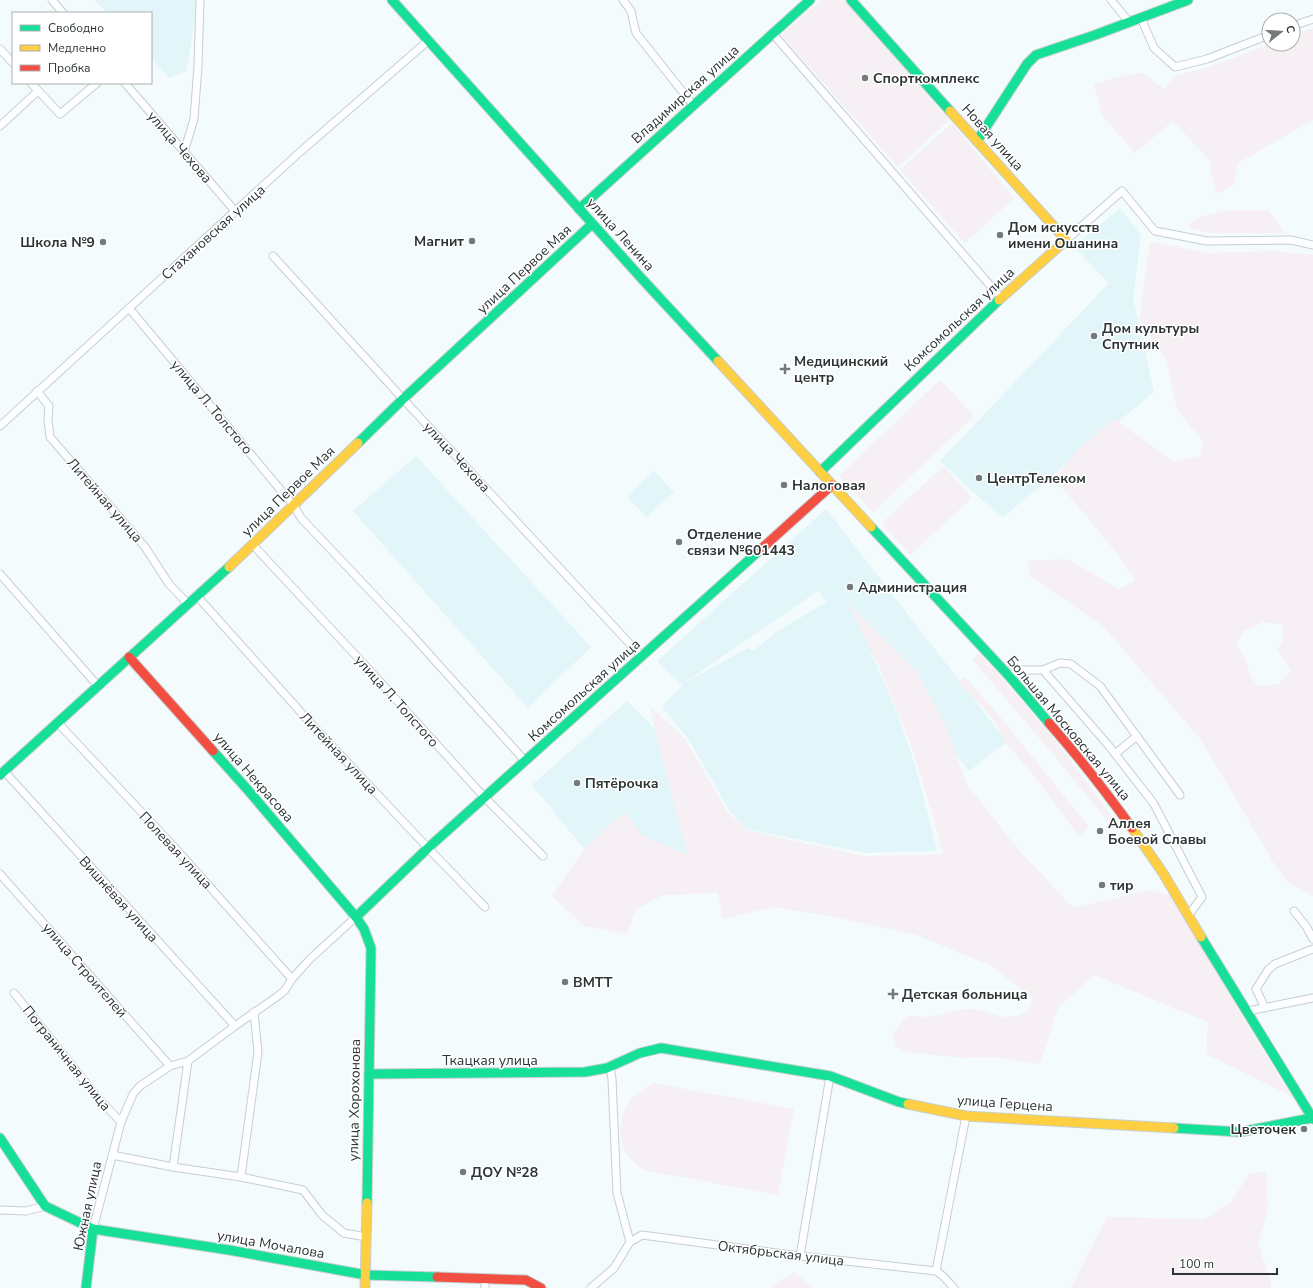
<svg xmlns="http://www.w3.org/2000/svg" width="1313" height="1288" font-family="'Nunito Sans',sans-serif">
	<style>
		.built { fill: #e2f5f9; fill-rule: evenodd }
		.green { fill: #f6eff4; fill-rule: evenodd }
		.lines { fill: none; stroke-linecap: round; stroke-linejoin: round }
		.street-casing { stroke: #c7cecf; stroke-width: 9 }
		.fast-casing { stroke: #c7cecf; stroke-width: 11 }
		.slow-casing { stroke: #c7cecf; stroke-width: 11 }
		.jam-casing { stroke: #c7cecf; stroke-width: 11 }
		.street { stroke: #fdfeff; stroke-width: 7 }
		.fast { stroke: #16e098; stroke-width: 9 }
		.slow { stroke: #ffcf43; stroke-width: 9 }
		.jam { stroke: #f24e42; stroke-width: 9 }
		.poi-dot { fill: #737a7c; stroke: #fff; stroke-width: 1.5 }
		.labels { text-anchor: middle; stroke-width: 3; stroke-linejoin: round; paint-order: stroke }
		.poi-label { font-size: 14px; font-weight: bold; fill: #2e3537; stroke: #fff; text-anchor: start }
		.street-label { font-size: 14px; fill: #2e3537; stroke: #fff }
	</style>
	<rect width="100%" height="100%" fill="#f4fbfc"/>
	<g class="built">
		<polygon points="95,0 197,0 187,71 169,78 151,59 151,13 107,13"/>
		<polygon points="1120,208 1141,235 1133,298 1154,392 1003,517 980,498 940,461 1109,283 1074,247"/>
		<polygon points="416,456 591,647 528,708 353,511"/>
		<polygon points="654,471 674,492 646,517 627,496"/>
		<path d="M826,509L1007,742L969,771L860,641L875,661L898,715L915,765L937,851L866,853L745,829L729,810L688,738L662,707L683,684H681L657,661ZM818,591L827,602L776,632L753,651L748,648L684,683Z"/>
		<polygon points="627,701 655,729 688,856 642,835 624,812 584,849 532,785"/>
	</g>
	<g class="green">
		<polygon points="822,0 845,0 949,120 898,167 781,35"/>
		<polygon points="1313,28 1313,120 1238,163 1234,185 1216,194 1209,160 1173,121 1135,153 1102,115 1094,84 1126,75 1143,73 1164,89 1177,75 1209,67 1271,44 1293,44 1293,36"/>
		<polygon points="952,123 1014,198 965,243 900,170"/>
		<polygon points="1225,210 1268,210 1285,233 1208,233 1188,228 1195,219"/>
		<path d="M1150,242L1184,248L1207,253L1275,251L1313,255V896L1289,883L1273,862L1201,740L1103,626L1030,576L1028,561L1067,559L1119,589L1136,580L1107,541L1055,479L1078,449L1114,419L1175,462L1200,456L1203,442L1177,409L1166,360L1139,319ZM1263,622L1281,624L1284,640L1277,650L1291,670L1279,684L1259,686L1250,677L1246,659L1236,645L1243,631Z"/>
		<polygon points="940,380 974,416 873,512 839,476"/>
		<polygon points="944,466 972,498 910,555 882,523"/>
		<polygon points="847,602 918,673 945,724 966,783 1017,848 1073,908 1150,890 1172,896 1246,1023 1291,1096 1206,1054 1208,1022 1094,975 1058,1008 1040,1064 996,1057 963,1058 907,1052 895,1046 893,1034 907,1016 929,1017 957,1010 976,1009 1002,1017 1017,1016 1028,1012 1033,998 990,965 916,935 830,916 773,907 723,919 718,893 662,895 635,911 627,934 584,926 552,896 584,849 624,812 642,835 688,855 664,766 650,706 685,739 727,811 745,830 865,856 942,854 933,816 910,742 878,664"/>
		<polygon points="979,653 1008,685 1059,745 1114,819 1113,828 1051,752 972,659"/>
		<polygon points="965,677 997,713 1089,827 1079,836 1038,781 1005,742 995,722 982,706 957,682"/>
		<polygon points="654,1083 794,1109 778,1195 643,1170 625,1153 620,1132 622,1115 631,1098"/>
		<polygon points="1266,1172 1268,1210 1258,1244 1271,1283 1271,1288 1071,1288 1107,1217 1204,1219 1231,1202 1250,1173"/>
		<polygon points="794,1272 813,1288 770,1288"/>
	</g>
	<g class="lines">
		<g class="street-casing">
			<g id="street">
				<polyline points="52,0 63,13"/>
				<polyline points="623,0 631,11 636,33 693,105"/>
				<polyline points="1111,0 1129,22"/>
				<polyline points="1141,18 1154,48 1175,67 1207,59 1269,35"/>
				<polyline points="1293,26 1313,19"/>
				<polyline points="773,34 1001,298"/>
				<polyline points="0,49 13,63"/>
				<polyline points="31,83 60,114 97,83"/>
				<polyline points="125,83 235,211"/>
				<polyline points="0,126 38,91"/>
				<polyline points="184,152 194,119 198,66 200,0"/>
				<polyline points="1066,240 1122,191 1155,231 1207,241 1291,240 1313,245"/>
				<polyline points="273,256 403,399 642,657"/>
				<polyline points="129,308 294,506 301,518 411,634 525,761"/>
				<polyline points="37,391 49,406 48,420 50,437 145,547 169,584 188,604"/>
				<polyline points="0,426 300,152 429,40"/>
				<polyline points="253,545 373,674 485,798 543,856"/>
				<polyline points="0,574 98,686"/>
				<polyline points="197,596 314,727 428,848 485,907"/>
				<polyline points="1043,670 1060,663 1071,664 1100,686 1180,795"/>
				<polyline points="1010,677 1017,670 1043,670 1109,746 1154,804 1202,897 1188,916"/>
				<polyline points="58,723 176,849 292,979"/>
				<polyline points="1115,754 1137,736"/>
				<polyline points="4,771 235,1026"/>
				<polyline points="0,874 170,1066"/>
				<polyline points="1294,911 1306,926 1313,939"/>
				<polyline points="14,993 98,1098 121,1122"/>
				<polyline points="1265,1008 1256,989 1268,970 1275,964 1313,949"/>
				<polyline points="1247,1013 1253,1010 1313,998"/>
				<polyline points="112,1155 173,1167 241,1177 303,1190 322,1215 344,1233 366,1237"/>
				<polyline points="173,1167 188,1061"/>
				<polyline points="241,1177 258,1052 254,1012"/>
				<polyline points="0,1210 26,1211 45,1206"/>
				<polyline points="93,1229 121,1122 133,1094 140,1086 170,1066 188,1061 235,1026 278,996 285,990 292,979 310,959 356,917"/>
				<polyline points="630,1242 642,1235 800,1256 936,1271 943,1276 954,1288"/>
				<polyline points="800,1256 830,1076"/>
				<polyline points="936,1271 966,1116"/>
				<polyline points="485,1288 485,1279"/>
				<polyline points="591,1288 614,1268 630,1242 617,1193 612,1079 610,1067"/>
			</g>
		</g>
		<g class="fast-casing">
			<g id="fast">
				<polyline points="392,0 643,280 718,361"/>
				<polyline points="851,0 950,111"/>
				<polyline points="977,141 1027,64 1036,55 1095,35 1188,0"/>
				<polyline points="579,209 810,0"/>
				<polyline points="358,443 403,399 592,224"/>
				<polyline points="820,472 999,300"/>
				<polyline points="871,527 1010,677 1049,723"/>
				<polyline points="213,751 247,789 356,917 364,929 371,948 367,1203"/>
				<polyline points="0,775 229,567"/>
				<polyline points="356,917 428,848 760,550"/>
				<polyline points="1201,937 1313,1119"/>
				<polyline points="369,1074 585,1072 607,1068 640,1053 661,1048 830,1076 899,1102 908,1104"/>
				<polyline points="1174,1128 1240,1132 1312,1118"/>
				<polyline points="0,1138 45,1206 93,1229 229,1250 366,1275 437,1277"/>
				<polyline points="86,1288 93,1229"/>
			</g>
		</g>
		<g class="slow-casing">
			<g id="slow">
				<polyline points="950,111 1066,240 999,300"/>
				<polyline points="718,361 871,527"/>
				<polyline points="229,567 358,443"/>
				<polyline points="1132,828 1163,873 1201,937"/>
				<polyline points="908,1104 966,1116 1174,1128"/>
				<polyline points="365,1288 367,1203"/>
			</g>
		</g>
		<g class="jam-casing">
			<g id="jam">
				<polyline points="760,550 832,485"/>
				<polyline points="129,657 213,751"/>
				<path d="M1049,723C1078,756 1106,792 1132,828"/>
				<polyline points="437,1277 526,1280 541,1288"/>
			</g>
		</g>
		<use href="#street" class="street"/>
		<use href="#fast" class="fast"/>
		<use href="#slow" class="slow"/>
		<use href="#jam" class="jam"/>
	</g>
	<g class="poi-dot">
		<circle cx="865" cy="78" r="4"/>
		<circle cx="1000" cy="235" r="4"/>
		<circle cx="472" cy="241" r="4"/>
		<circle cx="103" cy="242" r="4"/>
		<circle cx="1094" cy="336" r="4"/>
		<path d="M783 363h4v4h4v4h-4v4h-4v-4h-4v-4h4z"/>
		<circle cx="979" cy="478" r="4"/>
		<circle cx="784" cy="485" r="4"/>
		<circle cx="679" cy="542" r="4"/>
		<circle cx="850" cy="587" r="4"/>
		<circle cx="577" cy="783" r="4"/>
		<circle cx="1100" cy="831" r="4"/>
		<circle cx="1102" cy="885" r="4"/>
		<circle cx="565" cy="982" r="4"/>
		<path d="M891 988h4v4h4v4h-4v4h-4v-4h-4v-4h4z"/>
		<circle cx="1304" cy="1129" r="4"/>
		<circle cx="463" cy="1172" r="4"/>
	</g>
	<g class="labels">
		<g class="poi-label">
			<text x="873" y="83">Спорткомплекс</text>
			<text x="1008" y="232">Дом искусств<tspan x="1008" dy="16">имени Ошанина</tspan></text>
			<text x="464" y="246" text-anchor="end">Магнит</text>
			<text x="95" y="247" text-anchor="end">Школа №9</text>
			<text x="1102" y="333">Дом культуры<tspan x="1102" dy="16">Спутник</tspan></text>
			<text x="794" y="366">Медицинский<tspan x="794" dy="16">центр</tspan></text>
			<text x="987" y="483">ЦентрТелеком</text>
			<text x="792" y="490">Налоговая</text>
			<text x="687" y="539">Отделение<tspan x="687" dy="16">связи №601443</tspan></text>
			<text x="858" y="592">Администрация</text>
			<text x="585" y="788">Пятёрочка</text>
			<text x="1108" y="828">Аллея<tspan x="1108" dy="16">Боевой Славы</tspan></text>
			<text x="1110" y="890">тир</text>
			<text x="573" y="987">ВМТТ</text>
			<text x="902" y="999">Детская больница</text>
			<text x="1296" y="1134" text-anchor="end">Цветочек</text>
			<text x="471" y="1177">ДОУ №28</text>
		</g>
		<g class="street-label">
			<text transform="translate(685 94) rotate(-42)" y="5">Владимирская улица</text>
			<text transform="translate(993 137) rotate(48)" y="5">Новая улица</text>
			<text transform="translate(180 147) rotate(49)" y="5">улица Чехова</text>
			<text transform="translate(213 232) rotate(-42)" y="5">Стахановская улица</text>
			<text transform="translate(621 234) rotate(48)" y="5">улица Ленина</text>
			<text transform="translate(524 269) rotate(-43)" y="5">улица Первое Мая</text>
			<text transform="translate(959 319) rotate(-43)" y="5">Комсомольская улица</text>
			<text transform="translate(212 407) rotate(50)" y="5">улица Л. Толстого</text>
			<text transform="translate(457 457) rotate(47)" y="5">улица Чехова</text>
			<text transform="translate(288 491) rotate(-44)" y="5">улица Первое Мая</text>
			<text transform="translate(105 500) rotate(49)" y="5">Литейная улица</text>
			<text transform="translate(584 690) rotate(-42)" y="5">Комсомольская улица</text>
			<text transform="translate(397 701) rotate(48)" y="5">улица Л. Толстого</text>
			<text transform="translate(1069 728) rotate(50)" y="5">Большая Московская улица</text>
			<text transform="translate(339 753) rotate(47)" y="5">Литейная улица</text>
			<text transform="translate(254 777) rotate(49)" y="5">улица Некрасова</text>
			<text transform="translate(176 850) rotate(47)" y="5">Полевая улица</text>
			<text transform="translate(119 899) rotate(48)" y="5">Вишнёвая улица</text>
			<text transform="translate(85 970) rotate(49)" y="5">улица Строителей</text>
			<text transform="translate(67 1058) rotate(51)" y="5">Пограничная улица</text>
			<text x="490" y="1065">Ткацкая улица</text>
			<text transform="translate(354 1100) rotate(-89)" y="5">улица Хорохонова</text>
			<text transform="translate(1005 1103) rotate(4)" y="5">улица Герцена</text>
			<text transform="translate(87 1206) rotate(-78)" y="5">Южная улица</text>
			<text transform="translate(271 1244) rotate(10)" y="5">улица Мочалова</text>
			<text transform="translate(781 1253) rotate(7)" y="5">Октябрьская улица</text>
		</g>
	</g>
	<rect x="12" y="12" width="140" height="72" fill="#ffffff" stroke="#abaeaf"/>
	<rect x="20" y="25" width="20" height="6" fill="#16e098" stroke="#abaeaf"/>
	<text x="48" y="32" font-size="12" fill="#2e3537">Свободно</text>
	<rect x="20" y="45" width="20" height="6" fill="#ffcf43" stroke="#abaeaf"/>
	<text x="48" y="52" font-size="12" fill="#2e3537">Медленно</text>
	<rect x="20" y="65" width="20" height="6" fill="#f24e42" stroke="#abaeaf"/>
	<text x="48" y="72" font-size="12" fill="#2e3537">Пробка</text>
	<g transform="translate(1281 32) rotate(73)"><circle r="19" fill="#ffffff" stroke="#abaeaf"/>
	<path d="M0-3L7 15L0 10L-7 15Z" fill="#737a7c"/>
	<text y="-6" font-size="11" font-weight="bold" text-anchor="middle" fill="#2e3537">С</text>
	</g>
	<path d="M1173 1268v6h104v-6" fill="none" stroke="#2e3537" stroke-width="2"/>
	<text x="1179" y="1268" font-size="12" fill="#2e3537" stroke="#ffffff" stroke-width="3" paint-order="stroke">100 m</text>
</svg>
